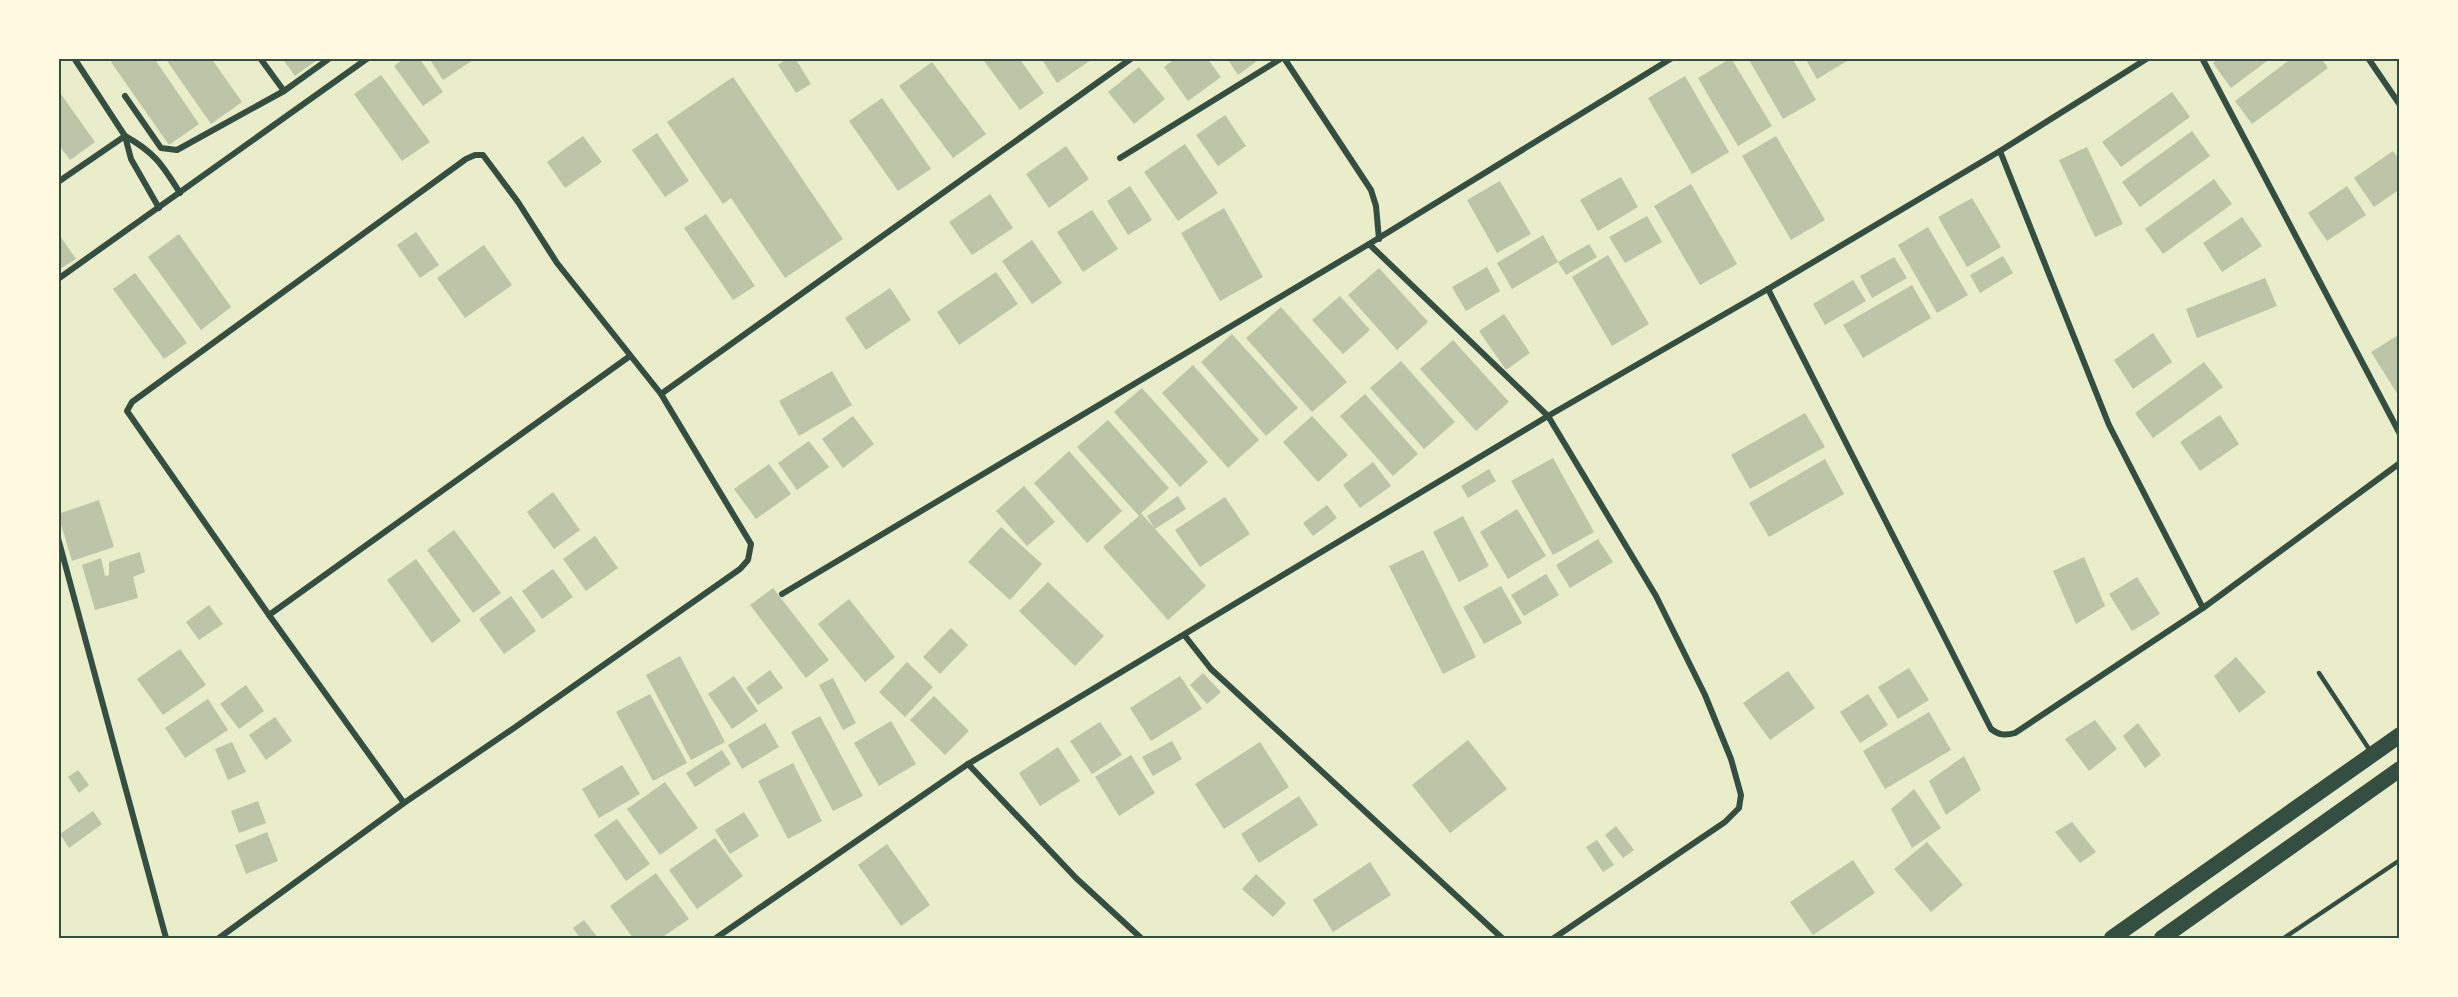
<svg xmlns="http://www.w3.org/2000/svg" width="2458" height="997" font-family="'Titillium Web',sans-serif">
	<style>
		.building { fill: #bcc5a7 }
		.lines { fill: none; stroke-linecap: round; stroke-linejoin: round }
		.service { stroke: #344e41; stroke-width: 4.5 }
		.minor { stroke: #344e41; stroke-width: 6 }
		.trunk { stroke: #344e41; stroke-width: 16 }
		.neatline { fill: none; stroke: #344e41; stroke-width: 2 }
	</style>
	<rect width="100%" height="100%" fill="#e9edc9"/>
	<g class="building">
		<polygon points="117,58 154,58 199,124 169,145 111,62"/>
		<polygon points="165,58 211,58 242,102 211,124"/>
		<polygon points="282,58 320,58 295,76"/>
		<polygon points="405,58 419,58 443,92 423,106 394,66"/>
		<polygon points="429,58 476,58 443,80"/>
		<polygon points="788,58 795,58 811,84 796,93 778,65"/>
		<polygon points="982,58 1019,58 1044,93 1020,110"/>
		<polygon points="1041,58 1094,58 1057,83"/>
		<polygon points="1176,58 1207,58 1221,77 1188,101 1164,67"/>
		<polygon points="1227,58 1261,58 1238,75"/>
		<polygon points="1731,58 1772,126 1738,146 1698,78"/>
		<polygon points="1748,58 1792,58 1816,100 1783,119"/>
		<polygon points="1805,58 1852,58 1817,79"/>
		<polygon points="2219,58 2271,58 2231,88 2213,63"/>
		<polygon points="2292,58 2321,58 2328,68 2252,124 2235,101"/>
		<polygon points="932,62 986,134 953,158 899,86"/>
		<polygon points="1139,67 1165,99 1134,124 1108,92"/>
		<polygon points="381,75 430,142 402,161 354,94"/>
		<polygon points="1685,76 1729,152 1692,174 1648,98"/>
		<polygon points="733,77 843,239 785,278 731,198 723,204 667,122"/>
		<polygon points="58,90 95,142 70,160 58,144"/>
		<polygon points="2172,92 2190,117 2121,167 2102,142"/>
		<polygon points="882,98 931,169 898,191 849,121"/>
		<polygon points="1225,115 1246,146 1218,166 1196,135"/>
		<polygon points="2192,131 2210,156 2140,207 2122,182"/>
		<polygon points="657,133 689,181 665,197 632,150"/>
		<polygon points="583,136 602,162 565,188 547,162"/>
		<polygon points="1776,136 1825,220 1791,240 1742,156"/>
		<polygon points="1185,144 1218,193 1178,221 1144,172"/>
		<polygon points="1066,146 1089,179 1049,208 1026,174"/>
		<polygon points="2087,147 2123,224 2095,237 2059,160"/>
		<polygon points="2393,151 2400,160 2400,189 2374,207 2354,178"/>
		<polygon points="1621,177 1638,207 1598,231 1580,200"/>
		<polygon points="2214,179 2232,204 2163,254 2145,229"/>
		<polygon points="1500,181 1531,234 1497,253 1467,200"/>
		<polygon points="1691,184 1737,264 1700,285 1654,206"/>
		<polygon points="1130,186 1152,220 1128,235 1107,201"/>
		<polygon points="2347,186 2366,215 2327,241 2308,213"/>
		<polygon points="990,194 1013,228 972,255 949,222"/>
		<polygon points="1972,198 2001,247 1967,267 1938,217"/>
		<polygon points="1224,208 1263,277 1220,301 1181,233"/>
		<polygon points="1092,210 1118,249 1083,272 1057,232"/>
		<polygon points="706,214 755,286 733,300 684,228"/>
		<polygon points="1647,216 1662,242 1625,263 1609,237"/>
		<polygon points="2242,217 2262,246 2222,272 2203,243"/>
		<polygon points="1928,227 1968,295 1937,313 1898,245"/>
		<polygon points="416,232 439,265 420,278 397,245"/>
		<polygon points="58,233 76,259 58,270"/>
		<polygon points="179,234 231,307 201,330 148,257"/>
		<polygon points="1543,235 1558,262 1589,244 1597,257 1566,275 1558,262 1512,289 1497,263"/>
		<polygon points="1032,240 1062,283 1032,304 1002,261"/>
		<polygon points="484,245 512,285 465,318 437,278"/>
		<polygon points="1608,255 1649,324 1612,346 1572,277"/>
		<polygon points="2003,256 2013,273 1980,293 1970,275"/>
		<polygon points="1894,257 1907,278 1872,298 1860,276"/>
		<polygon points="1487,267 1500,291 1466,311 1452,287"/>
		<polygon points="1379,268 1428,322 1397,350 1348,295"/>
		<polygon points="996,272 1018,304 959,345 937,312"/>
		<polygon points="135,273 187,343 164,359 113,289"/>
		<polygon points="2265,278 2277,306 2197,338 2186,309"/>
		<polygon points="1853,280 1866,301 1825,325 1813,304"/>
		<polygon points="1912,285 1931,318 1863,358 1843,325"/>
		<polygon points="890,288 911,320 866,350 845,318"/>
		<polygon points="1340,296 1370,330 1343,354 1312,320"/>
		<polygon points="1281,307 1347,382 1312,412 1246,338"/>
		<polygon points="1504,314 1530,353 1506,370 1479,331"/>
		<polygon points="2153,333 2172,362 2133,389 2114,360"/>
		<polygon points="1232,334 1298,408 1266,436 1201,362"/>
		<polygon points="2400,334 2400,398 2371,352"/>
		<polygon points="1453,340 1509,402 1476,431 1420,369"/>
		<polygon points="1401,361 1455,422 1424,449 1370,388"/>
		<polygon points="2204,362 2223,387 2153,438 2135,413"/>
		<polygon points="1193,365 1259,440 1228,468 1162,393"/>
		<polygon points="832,371 852,405 799,436 779,401"/>
		<polygon points="1142,388 1208,462 1180,487 1114,412"/>
		<polygon points="1365,394 1418,454 1393,476 1340,416"/>
		<polygon points="1805,413 1825,447 1750,489 1731,455"/>
		<polygon points="2220,415 2239,444 2200,471 2180,442"/>
		<polygon points="853,416 874,444 843,468 822,439"/>
		<polygon points="1312,416 1348,455 1318,482 1283,442"/>
		<polygon points="1108,420 1169,488 1141,513 1206,586 1168,620 1103,547 1139,516 1077,447"/>
		<polygon points="809,441 829,467 797,490 778,463"/>
		<polygon points="1069,451 1122,511 1087,543 1034,483"/>
		<polygon points="1553,458 1594,532 1553,555 1511,481"/>
		<polygon points="1825,459 1844,494 1769,537 1749,503"/>
		<polygon points="1373,462 1391,486 1360,508 1343,485"/>
		<polygon points="769,464 791,494 756,519 734,489"/>
		<polygon points="1489,469 1496,481 1468,498 1461,486"/>
		<polygon points="1024,486 1055,522 1027,546 996,511"/>
		<polygon points="553,492 580,530 554,549 527,512"/>
		<polygon points="1178,496 1186,509 1155,529 1147,516"/>
		<polygon points="1225,497 1250,534 1200,567 1175,530"/>
		<polygon points="99,500 114,547 72,561 58,514"/>
		<polygon points="1327,505 1337,518 1313,536 1303,523"/>
		<polygon points="1517,509 1546,556 1508,579 1480,532"/>
		<polygon points="1463,516 1489,566 1459,582 1433,532"/>
		<polygon points="1001,527 1042,564 1010,600 968,562"/>
		<polygon points="454,530 501,593 473,613 427,550"/>
		<polygon points="595,536 618,568 586,591 563,559"/>
		<polygon points="1598,539 1613,562 1570,588 1556,565"/>
		<polygon points="1423,550 1476,657 1443,674 1389,566"/>
		<polygon points="140,552 145,572 133,577 138,598 95,610 82,565 101,558 105,576 109,575 109,562"/>
		<polygon points="2084,557 2105,606 2076,624 2053,571"/>
		<polygon points="416,559 461,621 432,643 387,580"/>
		<polygon points="553,569 573,597 542,619 522,591"/>
		<polygon points="1546,574 1559,595 1524,616 1511,595"/>
		<polygon points="2137,577 2160,614 2132,631 2109,594"/>
		<polygon points="1048,582 1104,636 1075,666 1019,611"/>
		<polygon points="1501,586 1522,623 1484,644 1463,607"/>
		<polygon points="773,588 829,660 806,678 750,605"/>
		<polygon points="511,596 536,631 504,654 479,619"/>
		<polygon points="849,599 895,657 865,682 818,624"/>
		<polygon points="209,605 223,624 199,640 186,622"/>
		<polygon points="951,628 968,645 940,674 923,657"/>
		<polygon points="180,649 206,685 163,715 137,679"/>
		<polygon points="680,656 725,742 691,760 646,675"/>
		<polygon points="2236,657 2266,692 2239,713 2214,676"/>
		<polygon points="907,662 933,687 905,717 879,692"/>
		<polygon points="1909,668 1929,700 1898,719 1878,687"/>
		<polygon points="770,670 783,688 758,705 746,688"/>
		<polygon points="1788,671 1815,708 1770,740 1743,703"/>
		<polygon points="1203,673 1221,692 1207,704 1190,685"/>
		<polygon points="734,676 758,711 732,729 708,694"/>
		<polygon points="1180,676 1202,709 1151,741 1130,708"/>
		<polygon points="833,678 856,723 843,730 819,685"/>
		<polygon points="246,685 264,711 239,729 220,704"/>
		<polygon points="650,694 687,763 653,781 616,712"/>
		<polygon points="1868,694 1888,725 1860,743 1840,712"/>
		<polygon points="934,696 969,731 945,755 910,720"/>
		<polygon points="208,699 228,730 185,758 165,728"/>
		<polygon points="1929,712 1951,750 1885,789 1863,751"/>
		<polygon points="820,716 863,796 833,811 791,732"/>
		<polygon points="275,717 292,741 266,760 249,735"/>
		<polygon points="2095,720 2117,749 2089,771 2065,739"/>
		<polygon points="891,721 916,764 879,786 854,743"/>
		<polygon points="1100,722 1122,755 1092,774 1070,741"/>
		<polygon points="765,723 779,747 742,769 728,745"/>
		<polygon points="2138,723 2161,755 2145,768 2123,736"/>
		<polygon points="1468,740 1507,789 1450,833 1412,785"/>
		<polygon points="1172,741 1182,759 1153,776 1142,757"/>
		<polygon points="232,742 246,772 228,780 215,749"/>
		<polygon points="1260,742 1289,787 1224,829 1195,784"/>
		<polygon points="1058,747 1080,781 1040,806 1019,773"/>
		<polygon points="722,750 731,764 695,787 686,773"/>
		<polygon points="1131,755 1155,793 1119,816 1095,777"/>
		<polygon points="1964,756 1981,790 1946,815 1929,781"/>
		<polygon points="793,763 822,821 788,839 758,781"/>
		<polygon points="622,765 640,794 599,818 582,789"/>
		<polygon points="78,770 89,785 79,793 68,777"/>
		<polygon points="665,782 698,828 660,855 627,809"/>
		<polygon points="1914,789 1941,828 1912,848 1891,809"/>
		<polygon points="1299,796 1318,825 1259,863 1241,834"/>
		<polygon points="258,801 266,823 239,833 231,811"/>
		<polygon points="93,811 102,824 69,848 60,834"/>
		<polygon points="744,812 759,836 730,854 715,830"/>
		<polygon points="617,819 650,864 626,881 594,835"/>
		<polygon points="2072,822 2096,852 2080,863 2055,832"/>
		<polygon points="1616,826 1634,850 1623,858 1605,835"/>
		<polygon points="267,832 278,861 246,874 235,845"/>
		<polygon points="715,838 743,876 697,909 669,870"/>
		<polygon points="1597,840 1614,865 1603,872 1586,847"/>
		<polygon points="1927,842 1963,885 1931,912 1894,869"/>
		<polygon points="887,844 930,905 901,926 858,865"/>
		<polygon points="1853,860 1875,893 1813,935 1790,902"/>
		<polygon points="1370,862 1391,895 1333,932 1313,900"/>
		<polygon points="656,873 689,919 661,938 633,938 610,906"/>
		<polygon points="1256,874 1286,903 1273,917 1242,889"/>
		<polygon points="584,920 598,938 580,938 573,928"/>
	</g>
	<g class="lines">
		<g class="service">
			<polyline points="2319,673 2371,752"/>
			<polyline points="2284,938 2400,860"/>
		</g>
		<g class="minor">
			<polyline points="260,58 284,91"/>
			<polyline points="1284,58 1371,190 1376,206 1379,239"/>
			<polyline points="2202,58 2400,434"/>
			<polyline points="2368,58 2400,105"/>
			<polyline points="125,96 161,148 177,150 284,91 330,58"/>
			<polyline points="125,136 131,159 159,208"/>
			<path d="M125,136C154,152 162,164 180,193"/>
			<polyline points="2000,151 2109,425 2203,608"/>
			<polyline points="1120,158 1282,58"/>
			<polyline points="58,182 125,136 74,58"/>
			<polyline points="1369,244 1672,58"/>
			<polyline points="58,279 368,58"/>
			<path d="M1768,289L1991,729C1999,735 2005,736 2015,733L2203,608L2400,463"/>
			<polyline points="661,394 1132,58"/>
			<polyline points="58,538 166,938"/>
			<polyline points="782,594 1369,244 1548,416 1656,596 1705,695 1731,759 1741,795 1739,808 1725,822 1554,938"/>
			<polyline points="269,615 630,356"/>
			<polyline points="1185,636 1211,669 1502,938"/>
			<polyline points="968,764 1076,878 1141,938"/>
			<polyline points="219,938 404,803 514,728 740,569 748,560 751,544 661,394 557,263 518,202 483,155 475,155 466,159 132,402 127,411 269,615 404,803"/>
			<polyline points="716,938 968,764 1548,416 1768,289 2000,151 2148,58"/>
		</g>
		<g class="trunk">
			<polyline points="2112,938 2400,735"/>
			<polyline points="2162,938 2400,769"/>
		</g>
	</g>
	<rect width="2458" height="997" fill="none" stroke="#fefae0" stroke-width="120"/>
	<rect x="60" y="60" width="2338" height="877" class="neatline"/>
</svg>
